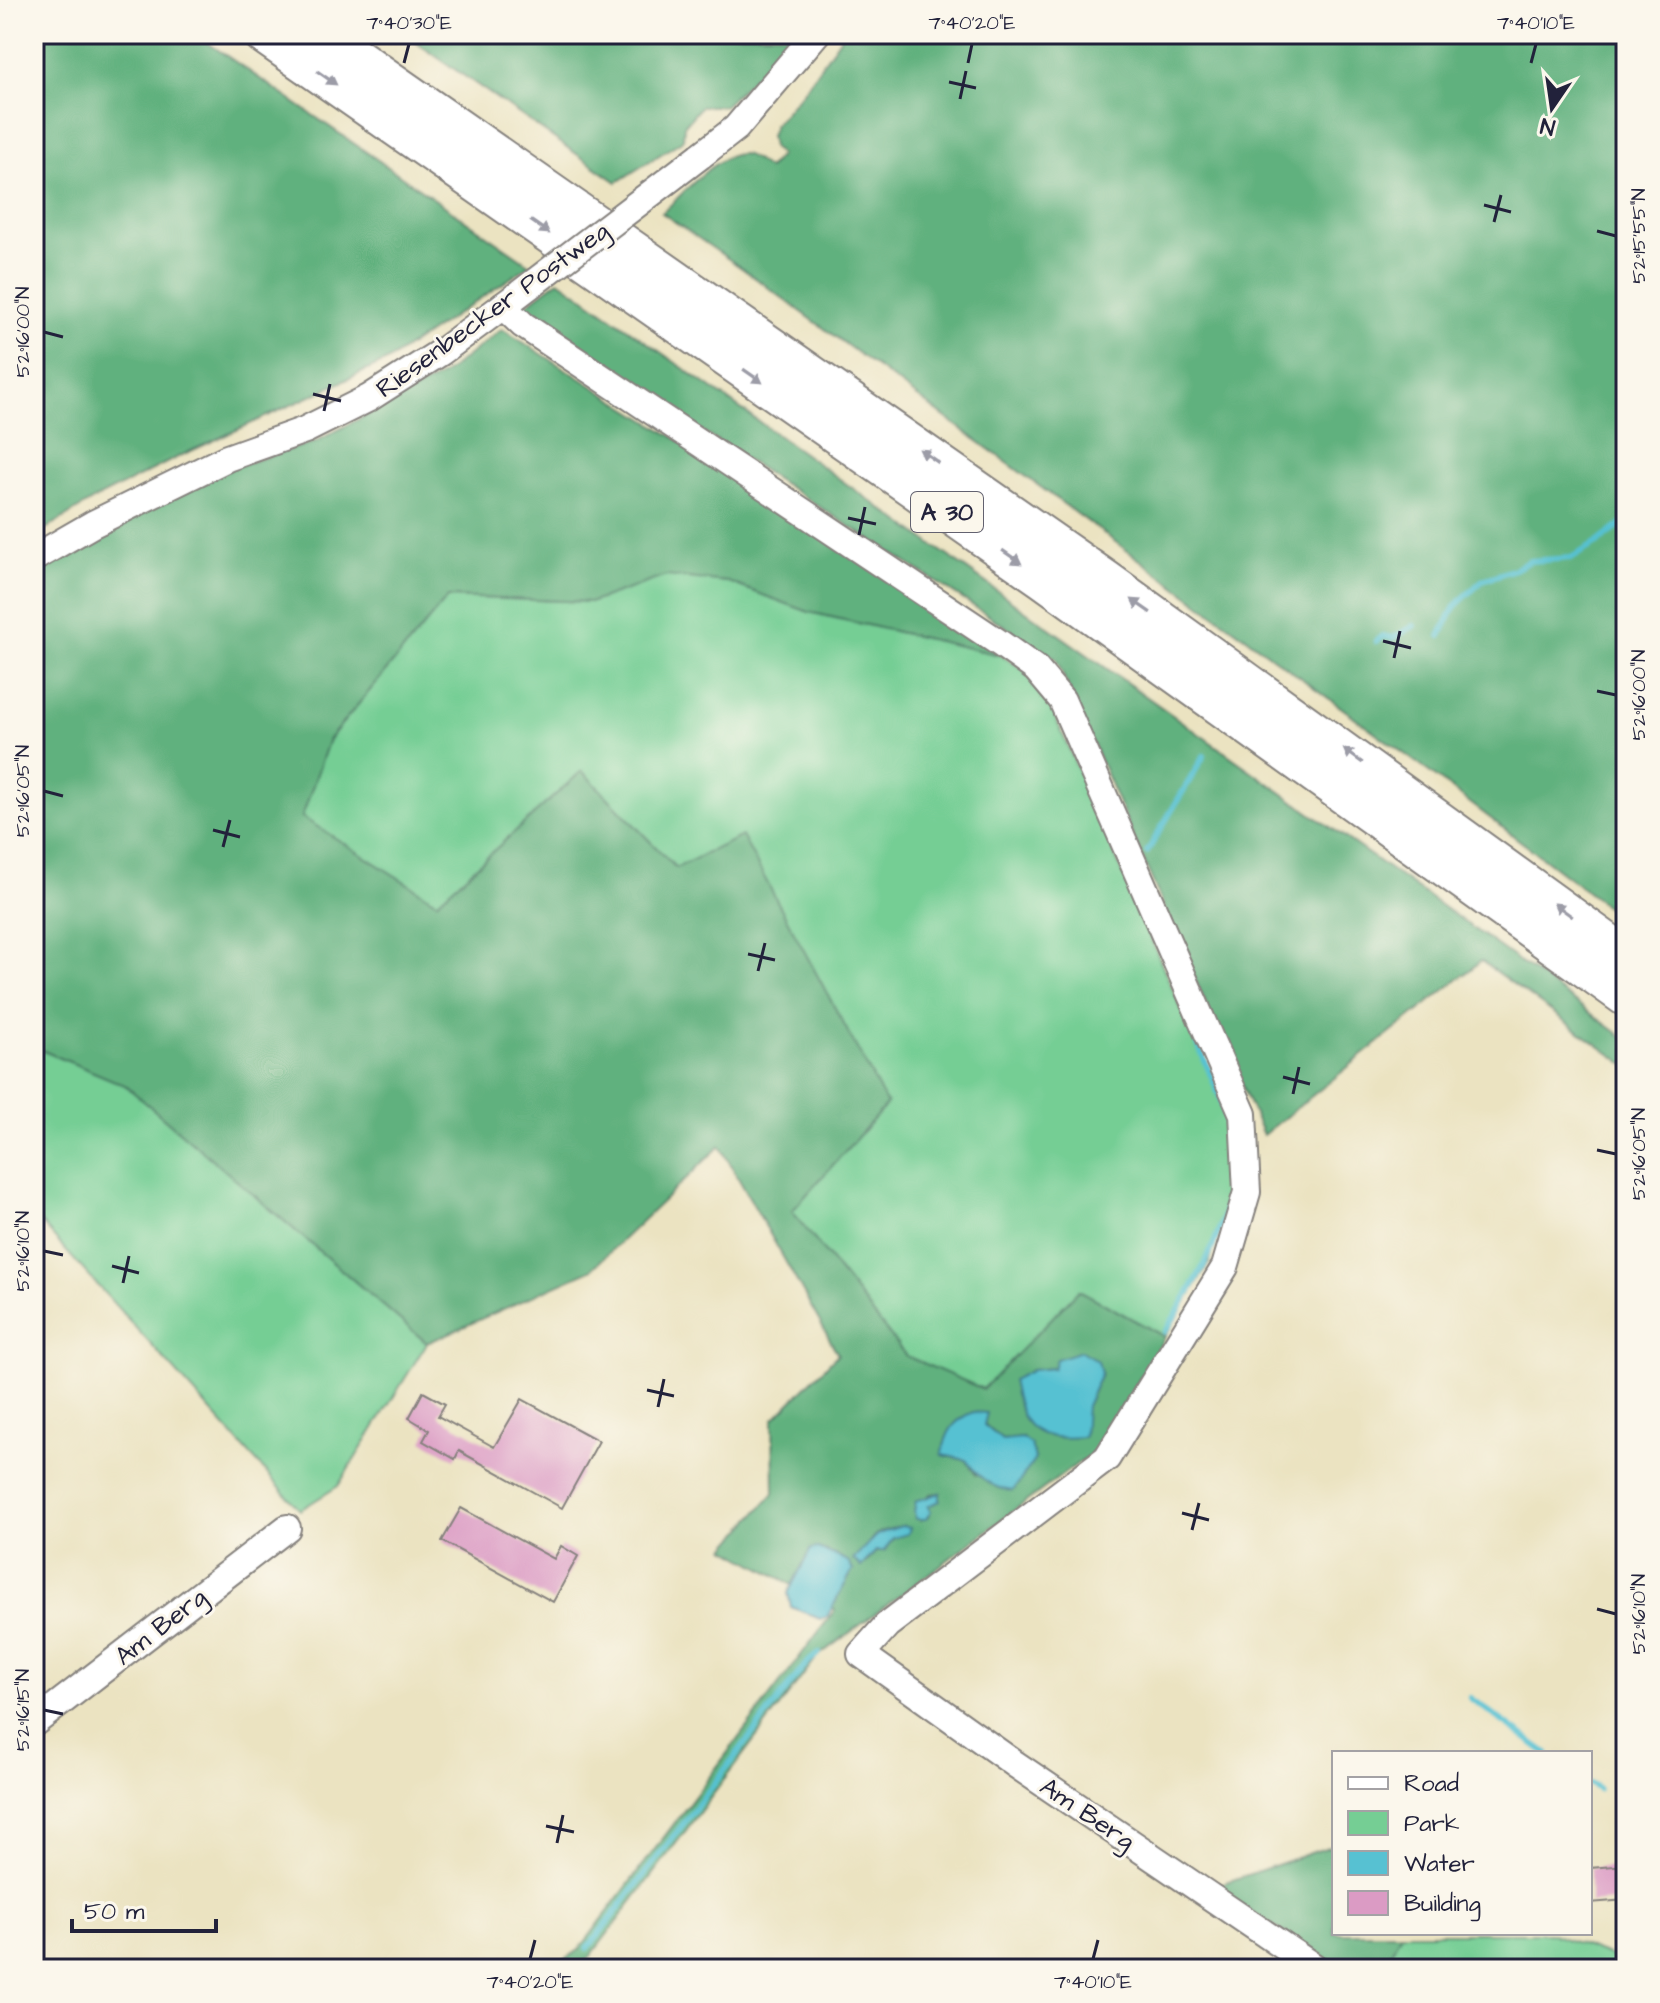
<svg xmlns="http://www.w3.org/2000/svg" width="1660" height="2003" font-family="'Architects Daughter',sans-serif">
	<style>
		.green { fill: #75ce94; stroke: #4c7868; stroke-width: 2 }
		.forest { fill: #60b17e; stroke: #416a5c; stroke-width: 2; fill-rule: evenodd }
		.water { fill: #57c1d2; stroke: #3c7286; stroke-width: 2 }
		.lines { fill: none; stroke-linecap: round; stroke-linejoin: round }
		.stream { stroke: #57c1d2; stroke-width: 6 }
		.building { fill: #db9bc4 }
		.minor-casing { stroke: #86827e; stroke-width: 30 }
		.highway-casing { stroke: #86827e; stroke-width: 42 }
		.minor { stroke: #fff; stroke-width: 26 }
		.highway { stroke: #fff; stroke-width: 38 }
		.minor-bridge-casing { stroke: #86827e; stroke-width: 30; stroke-linecap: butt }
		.minor-bridge { stroke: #fff; stroke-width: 26 }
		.oneway { fill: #9c9ca7 }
		.ticks { fill: none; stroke: #22223b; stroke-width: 3 }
		.labels { text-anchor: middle; stroke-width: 6; stroke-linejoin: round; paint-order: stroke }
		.shield { fill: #fbf7ec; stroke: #636270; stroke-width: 2 }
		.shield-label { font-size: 24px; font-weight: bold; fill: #22223b }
		.street-label { font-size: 26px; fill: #22223b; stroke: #fbf7ec }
		.neatline { fill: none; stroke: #22223b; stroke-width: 3 }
		.ticks-label { font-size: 20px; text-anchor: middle; fill: #22223b }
	</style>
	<rect width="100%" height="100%" fill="#fbf7ec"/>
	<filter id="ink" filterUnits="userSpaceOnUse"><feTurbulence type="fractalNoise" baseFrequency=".0125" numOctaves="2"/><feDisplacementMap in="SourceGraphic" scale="16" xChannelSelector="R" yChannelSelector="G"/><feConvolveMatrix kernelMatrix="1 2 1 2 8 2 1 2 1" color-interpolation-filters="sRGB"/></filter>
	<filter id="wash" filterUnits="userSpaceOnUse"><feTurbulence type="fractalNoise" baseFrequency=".006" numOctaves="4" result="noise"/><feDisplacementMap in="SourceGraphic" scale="32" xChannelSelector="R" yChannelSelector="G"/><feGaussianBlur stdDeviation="1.8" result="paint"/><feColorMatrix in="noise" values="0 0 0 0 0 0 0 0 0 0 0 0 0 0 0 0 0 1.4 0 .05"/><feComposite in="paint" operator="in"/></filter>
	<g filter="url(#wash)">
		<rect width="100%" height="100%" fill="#ebe3c1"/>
		<g class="green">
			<polygon points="666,575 728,582 809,612 1000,655 1022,668 1050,705 1228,1117 1231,1189 1209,1263 1165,1337 1079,1290 983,1390 906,1356 792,1211 887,1103 676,868 582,771 437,902 301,817 329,739 448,597 592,602"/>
			<polygon points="34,1047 125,1085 427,1343 338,1486 300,1510 34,1215"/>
			<polygon points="1401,1933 1550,1933 1626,1962 1626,1969 1382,1969"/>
		</g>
		<g class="forest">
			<polygon points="34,34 195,34 530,265 387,361 178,457 95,499 34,536"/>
			<polygon points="404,34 793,34 784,48 724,106 701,106 684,126 683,140 617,182"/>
			<path d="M843,34H1626V921L1432,774L743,269L662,213C680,197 718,152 742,154C752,155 760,164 768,169L780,155L772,147L770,136L774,125L805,89Z"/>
			<polygon points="559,280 1498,946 1626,1039 1626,1065 1481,961 1263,1135 1056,659 535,324 529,316 527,304"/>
			<path d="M502,329L832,537L1000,655L809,612L728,582L666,576L592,602L448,597L329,739L302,817L437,902L582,771L676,868L742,836L887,1104L792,1211L906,1356L983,1389L1079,1290L1165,1337L1097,1449L817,1657L590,1957L572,1969H557L564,1960L579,1950L835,1610L832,1608L853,1570C846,1558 826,1547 811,1549L792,1585L726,1548L774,1493L773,1420L838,1354L720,1146L591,1270L427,1343L125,1085L34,1047V570L217,472L315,442L443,375ZM1054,1368L1101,1373L1086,1406L1032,1370ZM984,1424L1002,1440L1021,1438L976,1475L966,1460L943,1455ZM940,1493L928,1506L929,1516L921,1520L916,1501L927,1498L930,1494ZM902,1526L884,1551H876L867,1562C864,1534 879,1532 902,1526Z"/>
			<polygon points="1334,1845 1334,1933 1401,1933 1382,1969 1341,1969 1212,1887"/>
		</g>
		<g class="water">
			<path d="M1081,1351L1098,1361L1101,1373L1086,1406L1084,1437C1033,1441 1021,1429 1012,1380L1032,1370L1053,1368L1056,1359Z"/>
			<path d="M973,1412L987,1413L984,1425L1002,1440L1021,1438L1031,1444L1035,1459L1013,1491C992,1489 977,1476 966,1460L942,1455C946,1433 952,1421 973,1412Z"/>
			<polygon points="940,1493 940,1501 928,1506 931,1511 926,1519 916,1519 914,1512 916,1501"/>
			<path d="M902,1526L910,1528L908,1534L893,1538L884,1551H876L861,1567L853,1559C875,1538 870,1535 902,1526Z"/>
			<polygon points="818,1548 848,1561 853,1570 827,1617 820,1619 791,1607 788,1593 811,1549"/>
		</g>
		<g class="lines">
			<g class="stream">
				<polyline points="1440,636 1455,606 1483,580 1515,569 1530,561 1571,558 1597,543 1626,521"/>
				<polyline points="1376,641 1383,636 1393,638 1414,626"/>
				<polyline points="1147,852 1204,756"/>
				<polyline points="1193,1032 1221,1099 1232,1145"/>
				<path d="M1165,1332C1200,1277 1232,1224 1232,1157"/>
				<polyline points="1470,1698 1547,1753"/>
				<polyline points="1590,1784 1598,1789"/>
				<polyline points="588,1948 806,1664 819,1653"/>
			</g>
		</g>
		<g id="blocks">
			<g class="building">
				<polygon points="423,1392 445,1404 438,1416 494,1447 522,1399 599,1441 562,1508 459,1451 455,1459 423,1441 429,1430 409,1418"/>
				<polygon points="461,1508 554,1559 561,1546 578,1556 553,1602 442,1541"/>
				<polygon points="1626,1865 1626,1900 1590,1903 1590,1868"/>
			</g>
		</g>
	</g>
	<g filter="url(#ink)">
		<use href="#blocks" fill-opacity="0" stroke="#86827e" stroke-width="2"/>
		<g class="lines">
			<g class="minor-casing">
				<g id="minor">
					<polyline points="700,156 736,128 816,34"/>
					<polyline points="503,306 523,325 1001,644 1036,669 1062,700 1243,1114 1247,1192 1225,1267 1107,1458 887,1625 861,1654 1015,1764 1317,1969"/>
					<polyline points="34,558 93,524 227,458 305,430 369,398 441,352 515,297"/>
					<polyline points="34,1723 287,1528"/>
				</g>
			</g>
			<g class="highway-casing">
				<g id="highway">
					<polyline points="263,34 1042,578 1626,997"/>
					<polyline points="323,34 1106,580 1626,956"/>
				</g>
			</g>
			<use href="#minor" class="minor"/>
			<use href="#highway" class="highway"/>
			<g class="minor-bridge-casing">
				<polyline id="minor-bridge" points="515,297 700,156"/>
			</g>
			<use href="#minor-bridge" class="minor-bridge"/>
		</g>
		<defs><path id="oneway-solid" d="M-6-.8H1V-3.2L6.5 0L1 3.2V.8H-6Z" transform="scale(2)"/></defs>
		<g class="oneway">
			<use href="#oneway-solid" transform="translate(327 78) rotate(35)"/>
			<use href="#oneway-solid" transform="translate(540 227) rotate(35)"/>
			<use href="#oneway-solid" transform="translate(753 376) rotate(35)"/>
			<use href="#oneway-solid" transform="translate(929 456) rotate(-145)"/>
			<use href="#oneway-solid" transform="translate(1012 557) rotate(35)"/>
			<use href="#oneway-solid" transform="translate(1141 606) rotate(-145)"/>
			<use href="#oneway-solid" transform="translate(1353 756) rotate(-144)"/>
			<use href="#oneway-solid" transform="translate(1563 910) rotate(-144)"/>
		</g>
	</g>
	<path class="ticks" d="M404,63L409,44M968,63L972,44M1531,63L1536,44M949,82L976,88M960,99L966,71M1484,205L1511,212M1494,222L1501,195M1597,231L1616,236M44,332L63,337M313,394L341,401M324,411L330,384M848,518L876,524M859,535L865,507M1383,641L1411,648M1394,658L1400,631M1597,691L1616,695M44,791L63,796M213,830L240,837M223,847L230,820M748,954L775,960M758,971L765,943M1283,1077L1310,1084M1293,1094L1299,1067M1597,1150L1616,1154M44,1251L63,1255M112,1266L139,1273M123,1283L129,1256M647,1390L674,1396M658,1407L664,1379M1182,1513L1209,1520M1192,1530L1199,1503M1597,1609L1616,1614M44,1710L63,1714M546,1826L574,1832M557,1843L563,1815M530,1959L535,1940M1093,1959L1098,1940"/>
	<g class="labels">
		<rect class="shield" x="911" y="492" width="72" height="40" rx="6"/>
		<g class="shield-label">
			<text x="947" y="520">A 30</text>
		</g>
		<g class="street-label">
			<text transform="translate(492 309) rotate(-36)" y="9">Riesenbecker Postweg</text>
			<text transform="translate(160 1626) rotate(-38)" y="9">Am Berg</text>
			<text transform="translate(1088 1813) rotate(34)" y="9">Am Berg</text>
		</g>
	</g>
	<rect width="1660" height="2003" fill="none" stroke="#fbf7ec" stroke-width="88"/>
	<rect x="1332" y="1751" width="260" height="184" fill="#fbf7ec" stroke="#a4a2a5" stroke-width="2"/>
	<rect x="1348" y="1777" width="40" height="12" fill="#ffffff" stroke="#a4a2a5" stroke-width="2"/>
	<text x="1404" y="1791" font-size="24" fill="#22223b">Road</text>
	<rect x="1348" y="1811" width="40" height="24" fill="#75ce94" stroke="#a4a2a5" stroke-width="2"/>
	<text x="1404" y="1831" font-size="24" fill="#22223b">Park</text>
	<rect x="1348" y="1851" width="40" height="24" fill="#57c1d2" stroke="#a4a2a5" stroke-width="2"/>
	<text x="1404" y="1871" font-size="24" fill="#22223b">Water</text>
	<rect x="1348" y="1891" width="40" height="24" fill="#db9bc4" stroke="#a4a2a5" stroke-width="2"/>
	<text x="1404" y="1911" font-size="24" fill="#22223b">Building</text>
	<g transform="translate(1552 108) rotate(193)" stroke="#fbf7ec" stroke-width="6" paint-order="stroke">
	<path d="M0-6L14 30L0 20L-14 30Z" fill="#22223b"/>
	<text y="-12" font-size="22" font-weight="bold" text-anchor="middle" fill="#22223b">N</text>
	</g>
	<path d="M72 1919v12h144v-12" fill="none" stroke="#22223b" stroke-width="4"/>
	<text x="84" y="1919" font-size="24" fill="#22223b" stroke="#fbf7ec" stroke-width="6" paint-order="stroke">50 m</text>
	<rect x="44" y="44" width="1572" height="1915" class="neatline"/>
	<g class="ticks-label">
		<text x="409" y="29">7°40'30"E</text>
		<text x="972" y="29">7°40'20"E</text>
		<text x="1536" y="29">7°40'10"E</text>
		<text transform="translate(1638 236) rotate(-90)" y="7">52°15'55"N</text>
		<text transform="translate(22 332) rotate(-90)" y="7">52°16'00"N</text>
		<text transform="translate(1638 695) rotate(-90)" y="7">52°16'00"N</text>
		<text transform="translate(22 791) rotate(-90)" y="7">52°16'05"N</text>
		<text transform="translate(1638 1154) rotate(-90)" y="7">52°16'05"N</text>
		<text transform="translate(22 1251) rotate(-90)" y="7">52°16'10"N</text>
		<text transform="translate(1638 1614) rotate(-90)" y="7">52°16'10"N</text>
		<text transform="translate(22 1710) rotate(-90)" y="7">52°16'15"N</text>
		<text x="530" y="1988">7°40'20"E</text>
		<text x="1093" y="1988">7°40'10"E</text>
	</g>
</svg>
